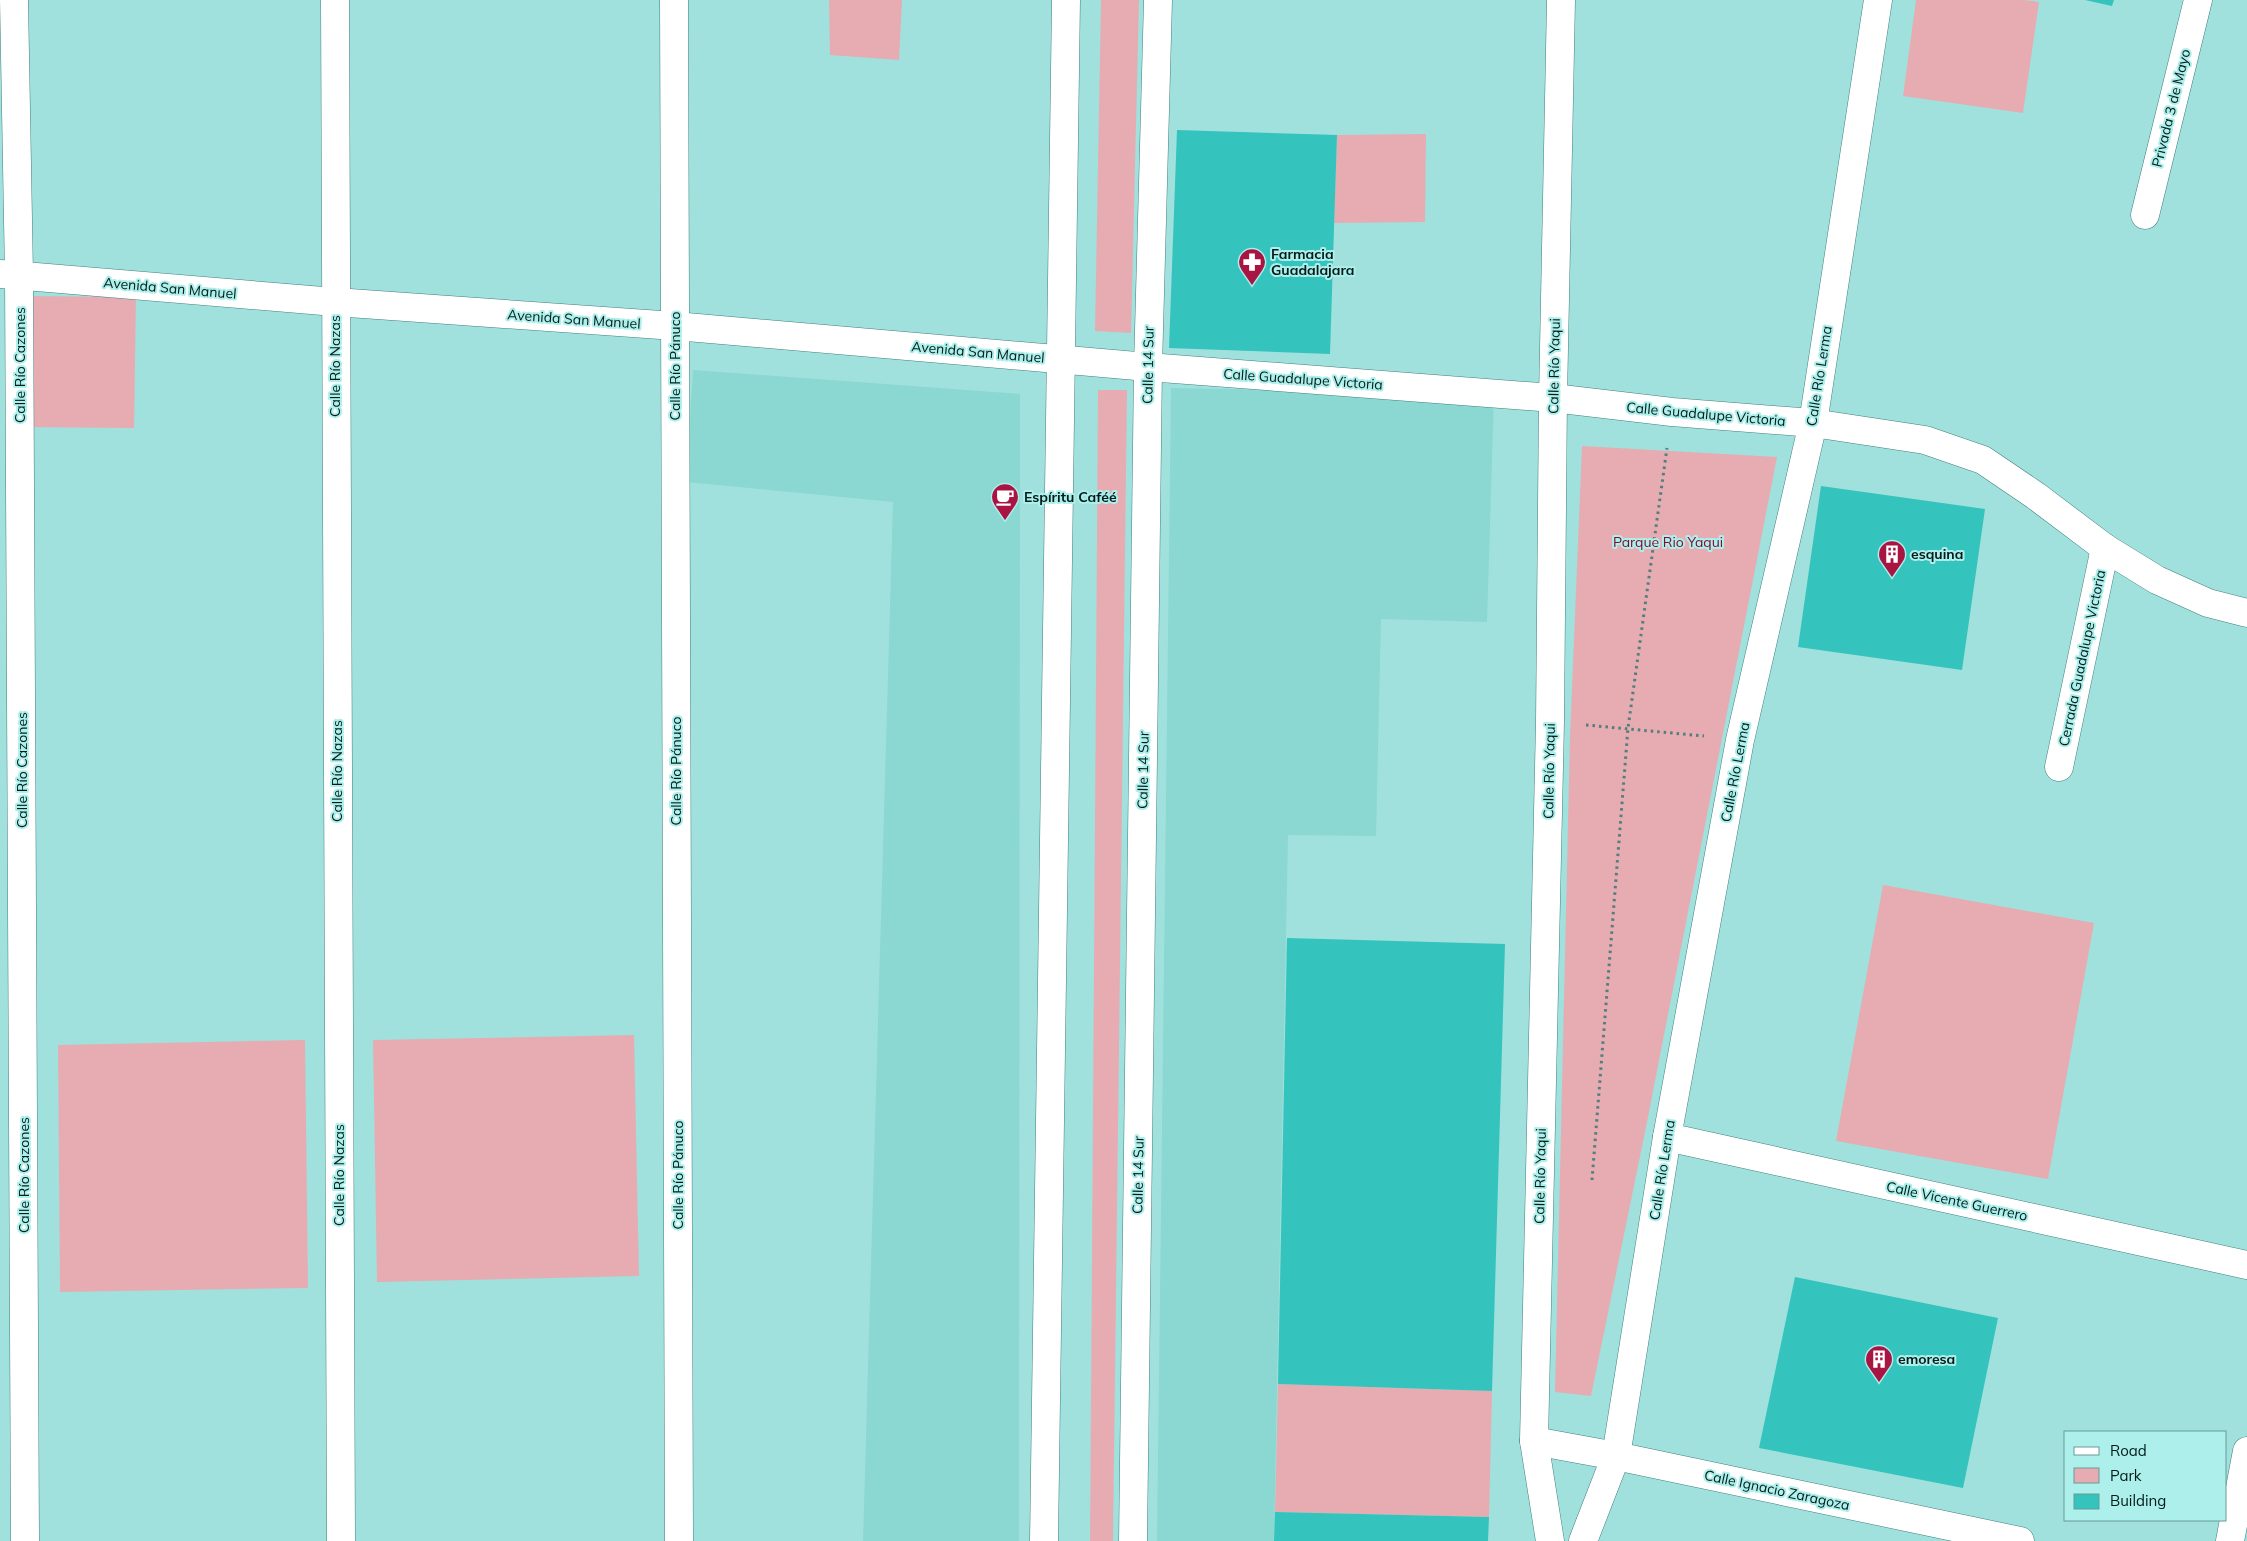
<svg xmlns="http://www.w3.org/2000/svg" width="2247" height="1541" font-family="Mulish,sans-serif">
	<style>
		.built { fill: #8bd7d2 }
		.green { fill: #e7abb2 }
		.building { fill: #34c3bd }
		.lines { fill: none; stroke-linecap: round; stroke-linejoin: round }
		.minor-casing { stroke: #41807d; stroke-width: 29 }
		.major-casing { stroke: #41807d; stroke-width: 29 }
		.path { stroke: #527f7d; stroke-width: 3; stroke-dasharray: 2.5 4; stroke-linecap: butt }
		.minor { stroke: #fff; stroke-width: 28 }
		.major { stroke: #fff; stroke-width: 28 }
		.labels { text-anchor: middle; stroke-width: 4; stroke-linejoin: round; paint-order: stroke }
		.street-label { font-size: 14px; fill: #021c1b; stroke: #adefea }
		.poi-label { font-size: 14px; font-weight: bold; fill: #021c1b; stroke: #adefea; text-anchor: start }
		.park-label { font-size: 14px; fill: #800c31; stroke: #adefea }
	</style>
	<rect width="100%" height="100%" fill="#a0e1dd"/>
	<g class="built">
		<polygon points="693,370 1020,394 1019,1541 863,1541 893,502 686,482"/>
		<polygon points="1171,388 1494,394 1487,622 1381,619 1376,836 1288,835 1274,1541 1157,1541"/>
	</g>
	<g class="green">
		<polygon points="829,0 902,0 899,60 830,55"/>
		<polygon points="1101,0 1139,0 1131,333 1095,331"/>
		<polygon points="1916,0 2024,0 2039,2 2023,113 1903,96"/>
		<polygon points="1426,134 1425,222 1334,223 1337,135"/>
		<polygon points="19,296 136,297 134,428 17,427"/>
		<polygon points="1098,390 1127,390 1113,1541 1090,1541"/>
		<polygon points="1582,446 1777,457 1646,1127 1591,1396 1555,1392 1570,736"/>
		<polygon points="1883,885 2094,923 2048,1179 1836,1141"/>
		<polygon points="634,1035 639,1276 377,1282 373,1040"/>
		<polygon points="305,1040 308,1288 60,1292 58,1045"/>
		<polygon points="1278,1384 1492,1391 1489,1517 1275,1512"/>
	</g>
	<g class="building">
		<polygon points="2085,0 2114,0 2112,6"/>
		<polygon points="1177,130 1337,135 1330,354 1169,348"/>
		<polygon points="1821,486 1985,509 1962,670 1798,647"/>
		<polygon points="1287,938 1505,944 1492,1391 1278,1384"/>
		<polygon points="1795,1277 1998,1318 1963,1488 1759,1448"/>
		<polygon points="1275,1512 1489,1517 1488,1541 1274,1541"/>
	</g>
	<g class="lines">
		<g class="minor-casing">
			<g id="minor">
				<polyline points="14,0 19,275 25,1541"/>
				<polyline points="335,0 341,1541"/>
				<polyline points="674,0 679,1541"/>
				<polyline points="2145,215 2198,0"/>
				<polyline points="0,274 335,302 675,326 1148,367 1553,398 1672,412 1813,423 1925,440 1983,460 2036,496 2105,548 2157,580 2208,603 2247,613"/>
				<polyline points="2059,767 2105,548"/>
				<polyline points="1667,1137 2247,1265"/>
				<polyline points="1534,1441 1616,1456 2020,1541"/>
				<polyline points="1550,1541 1534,1441 1550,722 1553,398 1561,0"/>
				<polyline points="1583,1541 1616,1456 1667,1137 1740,740 1813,423 1878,0"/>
				<polyline points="2230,1541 2247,1451"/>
			</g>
		</g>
		<g class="major-casing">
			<g id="major">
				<polyline points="1044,1541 1066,0"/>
				<polyline points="1133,1541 1148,367 1158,0"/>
			</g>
		</g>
		<g class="path">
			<polyline points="1586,725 1704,736"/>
			<polyline points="1592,1180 1628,728 1667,448"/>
		</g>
		<use href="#minor" class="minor"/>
		<use href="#major" class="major"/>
	</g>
	<defs>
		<g id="pharmacy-pin" transform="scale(1.4375)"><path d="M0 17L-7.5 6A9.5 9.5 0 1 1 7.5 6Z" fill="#aa1443" stroke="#adefea"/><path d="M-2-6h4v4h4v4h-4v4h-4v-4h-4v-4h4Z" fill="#fff"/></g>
		<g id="cafe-pin" transform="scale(1.4375)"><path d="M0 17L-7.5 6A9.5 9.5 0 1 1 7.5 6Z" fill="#aa1443" stroke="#adefea"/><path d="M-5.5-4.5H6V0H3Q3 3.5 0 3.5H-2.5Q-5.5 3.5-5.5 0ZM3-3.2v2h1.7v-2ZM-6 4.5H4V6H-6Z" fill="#fff"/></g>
		<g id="building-pin" transform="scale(1.4375)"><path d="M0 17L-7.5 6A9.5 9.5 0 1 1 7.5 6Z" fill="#aa1443" stroke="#adefea"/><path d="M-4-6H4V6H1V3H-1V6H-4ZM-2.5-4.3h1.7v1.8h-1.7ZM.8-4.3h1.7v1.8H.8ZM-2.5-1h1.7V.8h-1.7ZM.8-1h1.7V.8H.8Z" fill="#fff"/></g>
	</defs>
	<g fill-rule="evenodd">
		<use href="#pharmacy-pin" x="1252" y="262"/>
		<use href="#cafe-pin" x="1005" y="497"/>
		<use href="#building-pin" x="1892" y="554"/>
		<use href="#building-pin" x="1879" y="1359"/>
	</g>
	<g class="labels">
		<g class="street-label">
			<text transform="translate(2171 108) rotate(-76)" y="5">Privada 3 de Mayo</text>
			<text transform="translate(170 288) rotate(5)" y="5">Avenida San Manuel</text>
			<text transform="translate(574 319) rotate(4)" y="5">Avenida San Manuel</text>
			<text transform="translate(978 352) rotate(5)" y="5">Avenida San Manuel</text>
			<text transform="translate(20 365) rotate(-90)" y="5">Calle Río Cazones</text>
			<text transform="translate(1148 365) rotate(-89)" y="5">Calle 14 Sur</text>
			<text transform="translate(335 366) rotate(-90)" y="5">Calle Río Nazas</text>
			<text transform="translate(675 366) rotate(-90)" y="5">Calle Río Pánuco</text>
			<text transform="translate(1554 366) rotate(-89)" y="5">Calle Río Yaqui</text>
			<text transform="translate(1819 376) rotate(-81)" y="5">Calle Río Lerma</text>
			<text transform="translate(1303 379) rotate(4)" y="5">Calle Guadalupe Victoria</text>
			<text transform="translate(1706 414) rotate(5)" y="5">Calle Guadalupe Victoria</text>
			<text transform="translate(2082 658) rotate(-78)" y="5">Cerrada Guadalupe Victoria</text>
			<text transform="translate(22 770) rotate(-90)" y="5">Calle Río Cazones</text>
			<text transform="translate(1143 770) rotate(-89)" y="5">Calle 14 Sur</text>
			<text transform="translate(337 771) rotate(-90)" y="5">Calle Río Nazas</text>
			<text transform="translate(676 771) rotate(-90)" y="5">Calle Río Pánuco</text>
			<text transform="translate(1549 771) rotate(-89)" y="5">Calle Río Yaqui</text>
			<text transform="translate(1735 772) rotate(-79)" y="5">Calle Río Lerma</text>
			<text transform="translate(1662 1170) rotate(-81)" y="5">Calle Río Lerma</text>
			<text transform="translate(24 1175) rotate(-90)" y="5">Calle Río Cazones</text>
			<text transform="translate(339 1175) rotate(-90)" y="5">Calle Río Nazas</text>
			<text transform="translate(678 1175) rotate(-90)" y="5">Calle Río Pánuco</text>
			<text transform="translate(1138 1175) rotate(-89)" y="5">Calle 14 Sur</text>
			<text transform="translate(1540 1176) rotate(-89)" y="5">Calle Río Yaqui</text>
			<text transform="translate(1957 1201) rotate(12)" y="5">Calle Vicente Guerrero</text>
			<text transform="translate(1777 1490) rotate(12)" y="5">Calle Ignacio Zaragoza</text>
		</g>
		<g class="poi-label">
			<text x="1271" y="259">Farmacia<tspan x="1271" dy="16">Guadalajara</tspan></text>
			<text x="1024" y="502">Espíritu Caféé</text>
			<text x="1911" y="559">esquina</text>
			<text x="1898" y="1364">emoresa</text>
		</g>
		<g class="park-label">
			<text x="1668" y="547">Parque Rio Yaqui</text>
		</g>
	</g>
	<rect x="2064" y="1431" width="162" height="90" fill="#adefea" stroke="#699b97"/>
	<rect x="2074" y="1447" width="25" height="8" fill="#ffffff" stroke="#699b97"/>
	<text x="2110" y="1456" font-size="15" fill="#021c1b">Road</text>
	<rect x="2074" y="1468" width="25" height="15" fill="#e7abb2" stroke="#699b97"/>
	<text x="2110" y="1481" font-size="15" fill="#021c1b">Park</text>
	<rect x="2074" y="1494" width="25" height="15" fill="#34c3bd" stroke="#699b97"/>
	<text x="2110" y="1506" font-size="15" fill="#021c1b">Building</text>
</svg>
